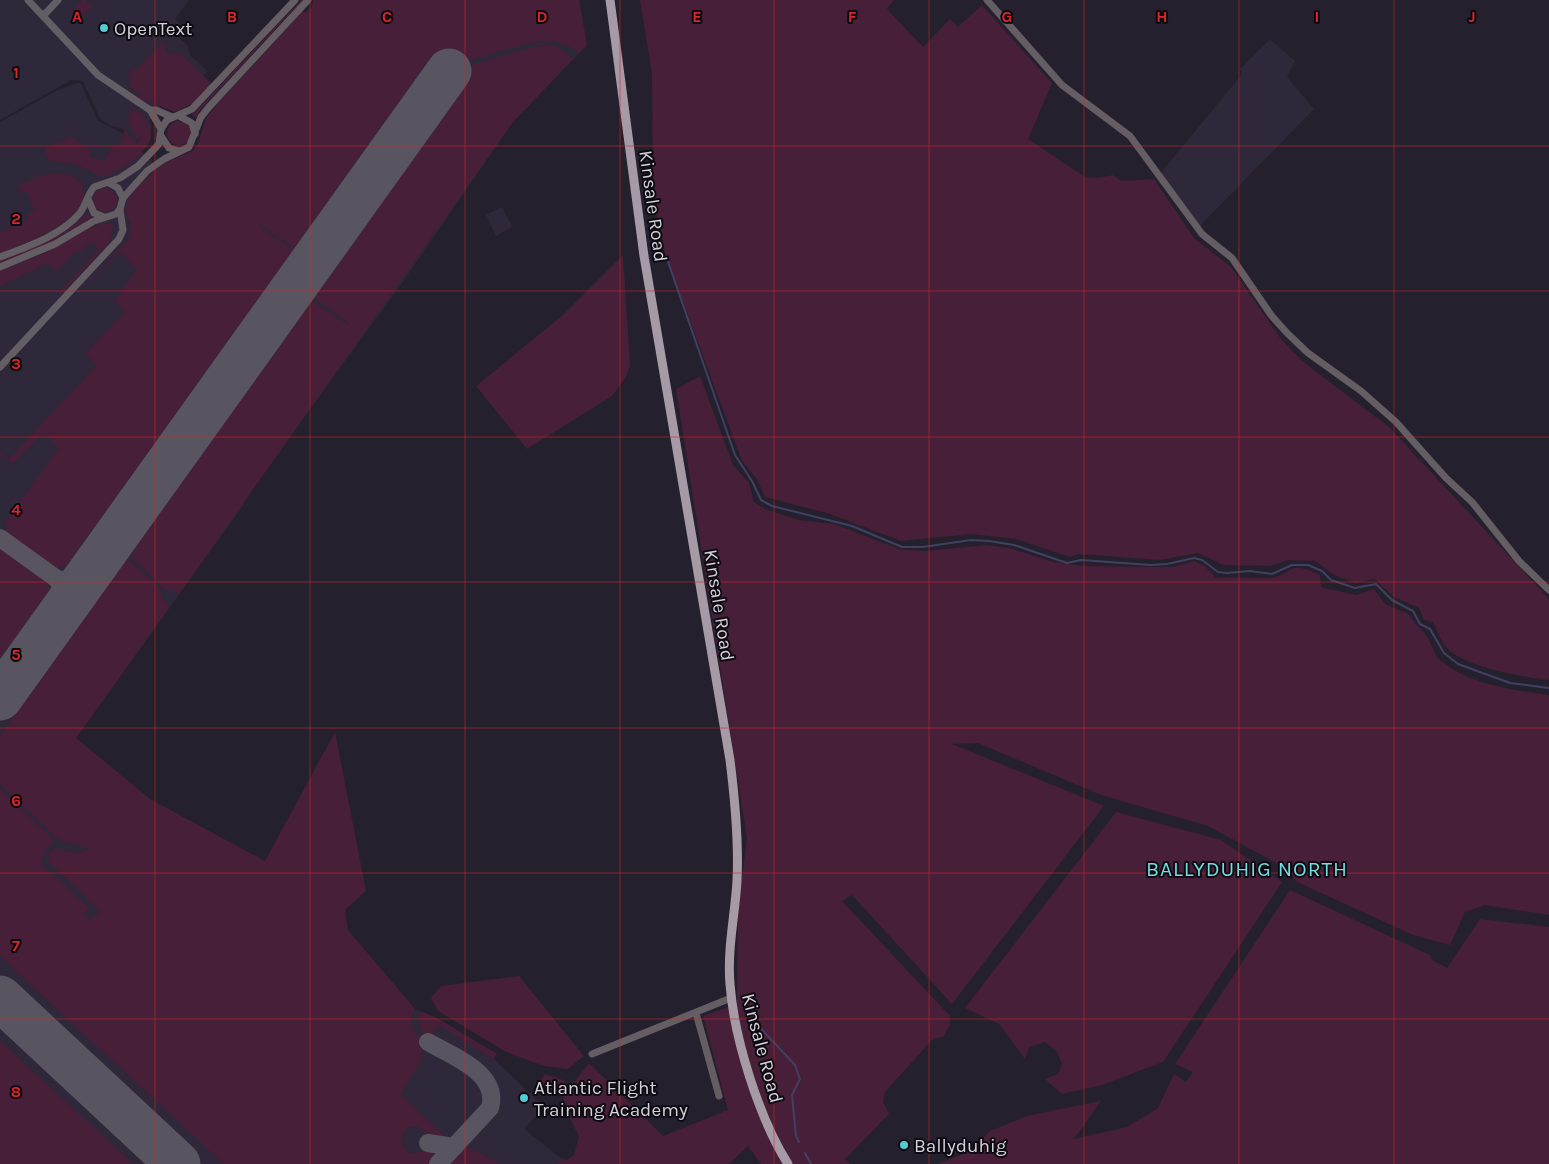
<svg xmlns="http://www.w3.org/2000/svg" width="1549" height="1164" font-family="Karla,sans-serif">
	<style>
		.built { fill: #2f273a }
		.green { fill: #471f38 }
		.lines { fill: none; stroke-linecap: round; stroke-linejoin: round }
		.stream { stroke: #404162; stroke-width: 2 }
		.taxiway { stroke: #585460; stroke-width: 18 }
		.runway { stroke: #585460; stroke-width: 45 }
		.minor { stroke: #645e64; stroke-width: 7 }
		.major { stroke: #a59aa6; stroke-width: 9 }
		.grid { fill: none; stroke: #d62828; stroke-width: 1; stroke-opacity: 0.55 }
		.poi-dot { fill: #52ccd0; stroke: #0d0b11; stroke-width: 2 }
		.labels { text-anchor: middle; stroke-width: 4; stroke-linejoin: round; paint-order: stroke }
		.poi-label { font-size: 19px; fill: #d4d1da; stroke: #0d0b11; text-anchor: start }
		.street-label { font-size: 19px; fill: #d4d1da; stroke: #0d0b11 }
		.quarter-label { font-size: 21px; letter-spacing: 1px; fill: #72dee1; stroke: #0d0b11 }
		.grid-label { font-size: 16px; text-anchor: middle; font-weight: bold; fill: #d62828; stroke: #0d0b11; stroke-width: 4; stroke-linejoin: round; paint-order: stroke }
	</style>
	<rect width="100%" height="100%" fill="#25202d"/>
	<g class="built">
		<polygon points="0,0 189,0 175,19 182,26 175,34 188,46 190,55 208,71 179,99 162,104 150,120 148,130 136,143 124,129 110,126 100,118 83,81 71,80 0,120"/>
		<polygon points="579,0 587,45 513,122 402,283 244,500 245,503 76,738 42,798 412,1008 432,1016 493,1058 544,1107 524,1129 562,1159 567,1160 563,1164 0,1164 0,122 56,91 80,82 98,121 122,133 195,201 337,24"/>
		<polygon points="1270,39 1295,61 1287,77 1314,109 1198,228 1159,175 1242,74 1240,69"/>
		<polygon points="502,207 512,227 496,236 486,215"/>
	</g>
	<g class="green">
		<polygon points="82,0 85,0 92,7 80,20 75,16 73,20 71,12"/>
		<polygon points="301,0 303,0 201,109 196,118 192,115"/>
		<path d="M313,0H579L587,45L579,53C572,47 561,42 551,41C532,39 471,60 450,67L432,55L294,248L260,224L259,226L293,250L66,566L53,568L7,535L6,521L59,448L43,433L13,464L0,455V451L9,459L97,365L85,354L125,312L115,301L137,269L120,252L82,290L129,239L131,226L125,211L128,200L135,189L163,163L191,152L197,146L206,119L217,104L302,12H306L312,7Z"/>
		<path d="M640,0H894L887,9L923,47L950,19L958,27L982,5L1052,83L1028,139L1085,177L1098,178L1113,175L1121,181L1154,179L1194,238L1231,267L1281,339L1302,361L1389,427L1549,599V680C1523,677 1463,667 1446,647C1440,640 1437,630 1433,622L1424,620L1419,608L1394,597L1374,579L1356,583L1336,576L1315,561L1288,560L1270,566L1223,565L1198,553L1160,560L1078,554L1070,557L1016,539L971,534L901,541L827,513L765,497L757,479L742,461L666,256L653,200L652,73Z"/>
		<polygon points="164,41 166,54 180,54 212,84 195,102 175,112 138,97 140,94 129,86 131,82 128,73 138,68"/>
		<polygon points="554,45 573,59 513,122 179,594 172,590 165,590 130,555 312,301 348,325 349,323 314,298 469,81 454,70 538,46"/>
		<path d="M135,108L147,119L146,132L150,120C150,126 152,133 150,140C146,154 115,176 100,176L76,164L54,162L48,159L45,151L47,147L71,137C77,138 82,147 91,151L89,157L104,161L112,147L120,144L124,137V129L137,143L142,136L139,139C131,131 126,121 130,110L133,112Z"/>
		<circle cx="179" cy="133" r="12"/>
		<path d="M53,173C64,173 75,174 81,184C101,215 20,246 0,253V232L28,220L26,215L35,211L26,191L21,192L18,185L43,175Z"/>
		<circle cx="105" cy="200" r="12"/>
		<path d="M86,213L91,216L89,219C61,237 32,252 0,264V260L51,238L79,221Z"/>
		<polygon points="107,222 113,225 111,240 61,294 58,293 98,250 94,243 88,244 79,254 76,251 57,271 48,263 0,286 0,271 38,256 89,228"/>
		<polygon points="623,255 630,365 626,377 612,396 527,449 476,386 563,315"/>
		<path d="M700,376L733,465L749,483L754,502L765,509L798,520L834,524L899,549L924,551L987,545L1013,549L1053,562L1083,566L1173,567L1194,561L1204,565L1216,578C1233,577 1250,578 1268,578C1292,577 1286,558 1320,575L1321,587L1356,595L1374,589L1385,604L1409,614C1413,623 1420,627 1426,635C1431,642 1433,653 1439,659C1469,685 1512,690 1549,695V915L1485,905L1465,912L1450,945L1413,935L1297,882L1287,869L1208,826L1101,795L978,743L952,744L1104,806L952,1004L852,895L842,901L950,1016V1025L943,1037L933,1039L885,1092L883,1102L889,1114L845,1159L850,1164H761L748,1146L729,1164H557L562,1159L567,1160L574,1155L579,1136L568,1115L563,1097L589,1063L663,1136L728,1110L703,1016L737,1004L738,909L747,838L676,389Z"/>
		<polygon points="0,545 44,577 50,589 0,658"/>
		<path d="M127,558L161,590L163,600L170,606L76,738L150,799L265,861L335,732L366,891L345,910L348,930L415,1009C405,1021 416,1037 427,1044L420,1056L423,1058L400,1094L442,1134L445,1143L428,1140L424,1130L416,1126L407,1128L401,1139C403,1154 417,1158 427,1146L443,1148L431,1164H224L0,956V789L53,839L52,844L46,851L41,861L42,865L89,908L84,914L90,920L100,911L48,861L50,853L55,849L78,853L90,848L59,840L0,784V736Z"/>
		<polygon points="1116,812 1221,840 1282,882 1163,1062 1102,1085 1062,1094 1045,1079 1058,1074 1062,1064 1057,1052 1045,1042 1029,1047 1025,1059 999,1024 965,1008"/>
		<polygon points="1290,890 1430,955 1432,960 1447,968 1480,919 1549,927 1549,1164 937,1164 971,1151 990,1131 1027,1116 1101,1101 1074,1139 1127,1127 1158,1108 1174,1074 1186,1082 1193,1072 1175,1064"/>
		<polygon points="519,976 584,1056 568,1069 544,1066 506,1052 438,1011 431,998 441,986"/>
		<path d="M420,1011L437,1018L497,1054L493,1059L439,1025L429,1040C420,1032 417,1023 420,1011Z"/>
		<polygon points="0,1041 133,1164 0,1164"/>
		<polygon points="545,1074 566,1081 566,1084 556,1095 552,1095 539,1083"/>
		<polygon points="464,1145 501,1164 446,1164"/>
	</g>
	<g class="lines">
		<g class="stream">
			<polyline points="666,256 735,455 752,481 761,500 772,506 852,526 902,547 923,547 971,540 989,541 1014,545 1067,563 1081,560 1151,565 1167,564 1194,558 1202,560 1218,572 1227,573 1250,571 1272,574 1292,565 1308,565 1322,571 1331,580 1355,588 1376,584 1392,600 1413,611 1420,624 1430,629 1444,653 1458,664 1510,683 1549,688"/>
			<polyline points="751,1018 795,1065 800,1079 792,1095 796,1136 799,1142"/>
			<polyline points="805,1153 811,1164"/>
		</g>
		<g class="taxiway">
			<polyline points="0,538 57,579 74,582 91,571"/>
			<polyline points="57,579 65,593 62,611"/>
			<path d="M428,1042C452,1056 500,1073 490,1108L438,1164"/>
			<polyline points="428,1143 454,1147"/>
		</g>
		<g class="runway">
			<polyline points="0,698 449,71"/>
			<polyline points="0,998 178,1164"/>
		</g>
		<g class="minor">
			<polyline points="28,0 98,75 150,110 161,129"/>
			<polyline points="987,0 1062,85 1130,136 1202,234 1232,258 1271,315 1287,333 1308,353 1361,391 1396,422 1446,478 1472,502 1519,561 1549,590"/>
			<polyline points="44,15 58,0"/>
			<polyline points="150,110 156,110 172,117"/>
			<polyline points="179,116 192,123 195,134"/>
			<polyline points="161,136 169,148 179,151"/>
			<polyline points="123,198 147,171 164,159 189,147 201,117 209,107 308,0"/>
			<polyline points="88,199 94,213 104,217"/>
			<path d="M0,257C26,247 60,236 79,214C86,206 87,195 94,187L120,178L138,166L159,144L161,129L167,120L192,109L295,0"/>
			<polyline points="0,267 55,244 94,221 116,214 120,209 123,198 118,188 109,183"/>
			<polyline points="0,367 119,239 123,230 120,210"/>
			<polyline points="696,1013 719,1096"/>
			<polyline points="592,1054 731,998"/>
		</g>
		<path class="major" d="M610,0L644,256L730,760C735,800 739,841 737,881C735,915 727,950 730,984C734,1038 759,1118 788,1164"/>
	</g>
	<path class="grid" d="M155,0V1164M310,0V1164M465,0V1164M620,0V1164M774,0V1164M929,0V1164M1084,0V1164M1239,0V1164M1394,0V1164M0,146H1549M0,291H1549M0,437H1549M0,582H1549M0,728H1549M0,873H1549M0,1019H1549"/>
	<g class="poi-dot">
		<circle cx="104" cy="28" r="5"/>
		<circle cx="524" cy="1098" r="5"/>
		<circle cx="904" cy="1145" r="5"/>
	</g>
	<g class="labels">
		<g class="poi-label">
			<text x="114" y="35">OpenText</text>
			<text x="534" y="1094">Atlantic Flight<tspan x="534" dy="22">Training Academy</tspan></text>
			<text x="914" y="1152">Ballyduhig</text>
		</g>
		<g class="street-label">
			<text transform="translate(654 206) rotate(82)" y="7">Kinsale Road</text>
			<text transform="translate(720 605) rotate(81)" y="7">Kinsale Road</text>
			<text transform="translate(763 1048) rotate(75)" y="7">Kinsale Road</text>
		</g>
		<g class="quarter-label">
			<text x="1247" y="876">BALLYDUHIG NORTH</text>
		</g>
	</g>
	<g class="grid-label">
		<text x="77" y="22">A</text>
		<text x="232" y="22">B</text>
		<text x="387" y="22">C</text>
		<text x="542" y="22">D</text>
		<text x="697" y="22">E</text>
		<text x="852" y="22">F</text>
		<text x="1007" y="22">G</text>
		<text x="1162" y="22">H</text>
		<text x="1317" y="22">I</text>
		<text x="1472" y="22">J</text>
		<text x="16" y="78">1</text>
		<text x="16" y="224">2</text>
		<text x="16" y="369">3</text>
		<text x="16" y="515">4</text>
		<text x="16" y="660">5</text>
		<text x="16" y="806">6</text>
		<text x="16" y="951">7</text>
		<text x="16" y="1097">8</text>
	</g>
</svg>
